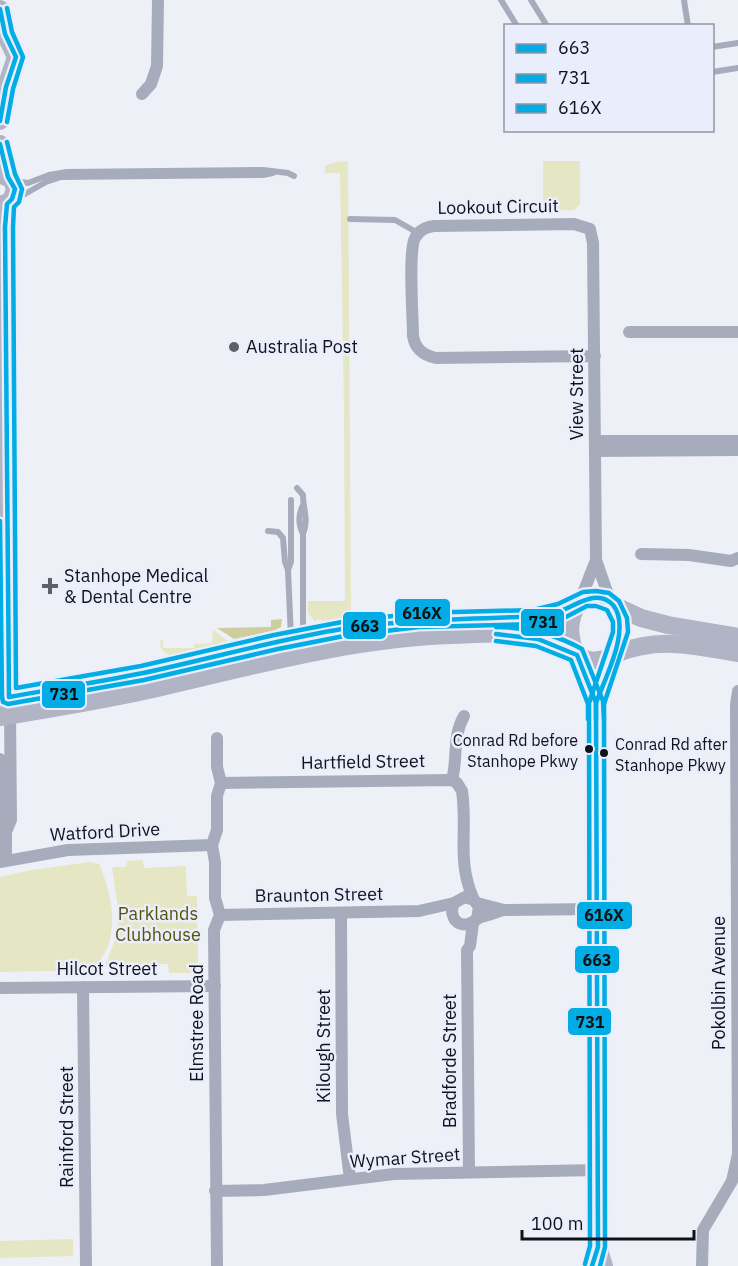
<svg xmlns="http://www.w3.org/2000/svg" width="738" height="1266" font-family="'IBM Plex Sans',sans-serif">
	<style>
		.green { fill: #e5e6c3 }
		.forest { fill: #cecd9d }
		.lines { fill: none; stroke-linecap: round; stroke-linejoin: round }
		.lane { stroke: #a7acbc; stroke-width: 6 }
		.street { stroke: #a7acbc; stroke-width: 12 }
		.secondary { stroke: #b1b4c5; stroke-width: 18 }
		.bus-1-casing { stroke: #eaeefc; stroke-width: 9 }
		.bus-2-casing { stroke: #eaeefc; stroke-width: 9 }
		.bus-3-casing { stroke: #eaeefc; stroke-width: 9 }
		.bus-1 { stroke: #01ade4; stroke-width: 4.5 }
		.bus-2 { stroke: #01ade4; stroke-width: 4.5 }
		.bus-3 { stroke: #01ade4; stroke-width: 4.5 }
		.poi-dot { fill: #5e6068; stroke: #eaeefc; stroke-width: 2 }
		.bus-dot { fill: #11131a; stroke: #eaeefc; stroke-width: 2 }
		.labels { text-anchor: middle; stroke-width: 5; stroke-linejoin: round; paint-order: stroke }
		.bus-label { font-size: 16px; fill: #11131a; stroke: #eaeefc; text-anchor: end }
		.street-label { font-size: 18px; fill: #11131a; stroke: #eaeefc }
		.poi-label { font-size: 18px; fill: #11131a; stroke: #eaeefc; text-anchor: start }
		.park-label { font-size: 18px; fill: #56530a; stroke: #eaeefc }
		.line-badge { stroke: #eaeefc; stroke-width: 2 }
		.pale-badge-label { font-size: 16px; text-anchor: middle; font-weight: bold; fill: #111 }
	</style>
	<rect width="100%" height="100%" fill="#eef0f8"/>
	<g class="green">
		<polygon points="348,161 351,619 326,622 317,619 315,622 308,613 308,601 343,601 345,599 344,409 340,173 325,173 325,166 336,162"/>
		<polygon points="543,161 580,161 580,204 574,210 543,211"/>
		<polygon points="213,630 228,641 171,656 164,652 160,646 161,640 163,640 163,648 194,648 194,644 212,643"/>
		<polygon points="143,860 144,868 186,866 187,896 197,896 198,973 169,973 168,964 145,965 145,970 118,970 118,966 105,966 116,937 119,916 112,867 126,867 127,861"/>
		<path d="M90,862L99,864C109,887 116,915 110,940C107,951 100,960 95,970L0,972V877L32,870Z"/>
		<polygon points="73,1239 73,1256 0,1258 0,1241"/>
	</g>
	<polygon class="forest" points="282,619 281,627 273,631 234,639 217,628 271,627 271,620"/>
	<g class="lines">
		<g class="lane">
			<polyline points="501,0 517,26"/>
			<polyline points="531,0 547,26"/>
			<polyline points="684,0 688,26"/>
			<polyline points="712,47 738,43"/>
			<polyline points="712,72 738,68"/>
			<polyline points="15,181 28,183 49,175 67,172 263,170 288,173 294,176"/>
			<polyline points="16,199 46,182 61,177 263,175 273,173"/>
			<polyline points="350,219 395,220 418,233"/>
			<path d="M297,488L303,495C303,509 309,520 303,534"/>
			<polyline points="268,531 278,532 283,538 285,562 288,570 291,638"/>
			<polyline points="288,570 291,562 291,500"/>
			<path d="M303,635V534C298,524 298,515 303,505"/>
		</g>
		<g class="street">
			<polyline points="142,94 151,84 157,66 158,0"/>
			<polyline points="629,332 738,332"/>
			<path d="M595,356L436,358C423,355 415,349 413,336C413,317 408,251 415,238C419,230 426,227 434,226L574,224L590,229L593,243L596,560L611,603"/>
			<polyline points="595,441 738,441"/>
			<polyline points="595,451 738,450"/>
			<polyline points="641,554 689,555 731,561 738,558"/>
			<polyline points="580,601 596,560"/>
			<polyline points="217,738 217,767 221,783"/>
			<polyline points="0,759 1,820 6,832"/>
			<path d="M452,780C458,758 452,737 464,716"/>
			<path d="M221,783L452,780L457,783L462,791C468,830 456,861 474,900"/>
			<polyline points="6,860 6,832 11,820 10,715"/>
			<polyline points="0,862 68,850 212,845"/>
			<polyline points="477,903 504,910 596,909"/>
			<polyline points="341,913 342,1114 350,1179"/>
			<polyline points="220,915 419,911 454,903"/>
			<path d="M477,919L479,907L474,900L465,897L454,903C449,914 455,927 468,924C473,923 476,919 481,917C488,915 496,913 503,910"/>
			<polyline points="83,987 86,1266"/>
			<polyline points="0,988 215,986"/>
			<polyline points="469,1172 467,950 470,946 473,923"/>
			<polyline points="215,1191 264,1190 394,1174 598,1170"/>
			<polyline points="217,1266 214,930 220,915 215,898 215,862 212,845 217,830 217,796 221,783"/>
			<polyline points="702,1266 703,1230 732,1181 738,1154 736,705 738,691"/>
		</g>
		<g class="secondary">
			<polyline points="0,9 5,34 16,57 6,87 0,121"/>
			<polyline points="0,144 8,177"/>
			<polyline points="0,174 12,180 15,189 11,201 0,205"/>
			<polyline points="7,204 6,461 10,709"/>
			<polyline points="613,605 641,618 668,625 738,637"/>
			<path d="M575,654C569,634 567,621 579,602"/>
			<path d="M615,654C660,636 692,646 738,653"/>
			<polyline points="577,655 596,703 598,1247 604,1266"/>
			<path d="M0,699L143,673L276,642L343,629L418,620L534,617L561,611L591,598L606,600L616,610L620,620L621,633L615,654C607,659 599,662 589,660C575,658 562,646 548,641C518,631 484,633 453,635C355,638 260,664 166,686C111,699 56,708 0,717"/>
			<polyline points="596,703 614,655"/>
		</g>
		<g class="bus-1-casing">
			<g id="bus-1">
				<polyline points="0,9 5,34 16,57 6,87 0,121"/>
				<path d="M0,144L8,177L15,189L12,199L7,204L5,227L9,697C54,689 99,682 143,673C209,659 275,640 342,629C400,620 459,619 518,617C532,617 545,615 558,612C574,607 597,587 613,605C632,628 605,678 596,703L598,1247L592,1266"/>
				<polyline points="496,634 538,639 577,655 596,703 596,719"/>
			</g>
		</g>
		<g class="bus-2-casing">
			<g id="bus-2">
				<polyline points="0,521 2,697 3,702 8,704 144,680 278,649 344,636 419,627 535,624 564,618 587,606 596,606 607,610 613,622 613,632 589,703 590,1246 585,1264"/>
				<polyline points="496,641 536,646 571,660 588,704 588,719"/>
			</g>
		</g>
		<g class="bus-3-casing">
			<g id="bus-3">
				<polyline points="7,8 12,32 23,57 13,89 7,122"/>
				<polyline points="7,142 15,174 22,189 19,202 14,207 13,227 16,688 141,666 274,635 342,622 418,613 533,610 558,604 583,592 596,591 609,593 619,601 627,618 628,632 604,704 605,1247 600,1266"/>
				<path d="M496,627C527,627 555,634 582,649L603,701L604,719"/>
			</g>
		</g>
		<use href="#bus-1" class="bus-1"/>
		<use href="#bus-2" class="bus-2"/>
		<use href="#bus-3" class="bus-3"/>
	</g>
	<g class="poi-dot">
		<circle cx="234" cy="347" r="6"/>
		<path d="M47 577h6v6h6v6h-6v6h-6v-6h-6v-6h6z"/>
	</g>
	<g class="bus-dot">
		<circle cx="589" cy="749" r="5"/>
		<circle cx="604" cy="753" r="5"/>
	</g>
	<g class="labels">
		<g class="bus-label">
			<text x="578" y="746">Conrad Rd before<tspan x="578" dy="21">Stanhope Pkwy</tspan></text>
			<text x="615" y="750" text-anchor="start">Conrad Rd after<tspan x="615" dy="21">Stanhope Pkwy</tspan></text>
		</g>
		<g class="street-label">
			<text transform="translate(498 207) rotate(-1)" y="6">Lookout Circuit</text>
			<text transform="translate(577 394) rotate(-90)" y="6">View Street</text>
			<text transform="translate(363 762) rotate(-1)" y="6">Hartfield Street</text>
			<text transform="translate(105 832) rotate(-3)" y="6">Watford Drive</text>
			<text transform="translate(319 895) rotate(-1)" y="6">Braunton Street</text>
			<text x="107" y="975">Hilcot Street</text>
			<text transform="translate(719 983) rotate(-90)" y="6">Pokolbin Avenue</text>
			<text transform="translate(197 1023) rotate(-90)" y="6">Elmstree Road</text>
			<text transform="translate(324 1046) rotate(-90)" y="6">Kilough Street</text>
			<text transform="translate(450 1061) rotate(-90)" y="6">Bradforde Street</text>
			<text transform="translate(67 1127) rotate(-90)" y="6">Rainford Street</text>
			<text transform="translate(405 1158) rotate(-4)" y="6">Wymar Street</text>
		</g>
		<g class="poi-label">
			<text x="246" y="353">Australia Post</text>
			<text x="64" y="582">Stanhope Medical<tspan x="64" dy="21">&amp; Dental Centre</tspan></text>
		</g>
		<g class="park-label">
			<text x="158" y="920">Parklands<tspan x="158" dy="21">Clubhouse</tspan></text>
		</g>
	</g>
	<g class="line-badge">
		<rect x="394" y="598" width="57" height="29" rx="6" fill="#01ade4"/>
		<rect x="520" y="608" width="45" height="29" rx="6" fill="#01ade4"/>
		<rect x="342" y="611" width="45" height="29" rx="6" fill="#01ade4"/>
		<rect x="41" y="680" width="45" height="29" rx="6" fill="#01ade4"/>
		<rect x="576" y="901" width="57" height="29" rx="6" fill="#01ade4"/>
		<rect x="574" y="945" width="46" height="29" rx="6" fill="#01ade4"/>
		<rect x="567" y="1007" width="45" height="29" rx="6" fill="#01ade4"/>
	</g>
	<g class="pale-badge-label">
		<text x="422" y="619">616X</text>
		<text x="543" y="628">731</text>
		<text x="365" y="632">663</text>
		<text x="64" y="700">731</text>
		<text x="604" y="921">616X</text>
		<text x="597" y="966">663</text>
		<text x="590" y="1028">731</text>
	</g>
	<rect x="504" y="24" width="210" height="108" fill="#eaeefc" stroke="#9396a2" stroke-width="1.5"/>
	<rect x="516" y="44" width="30" height="9" fill="#01ade4" stroke="#9396a2" stroke-width="1.5"/>
	<text x="558" y="54" font-size="18" fill="#11131a">663</text>
	<rect x="516" y="74" width="30" height="9" fill="#01ade4" stroke="#9396a2" stroke-width="1.5"/>
	<text x="558" y="84" font-size="18" fill="#11131a">731</text>
	<rect x="516" y="104" width="30" height="9" fill="#01ade4" stroke="#9396a2" stroke-width="1.5"/>
	<text x="558" y="114" font-size="18" fill="#11131a">616X</text>
	<path d="M522 1230v9h172v-9" fill="none" stroke="#11131a" stroke-width="3"/>
	<text x="531" y="1230" font-size="18" fill="#11131a" stroke="#eaeefc" stroke-width="4.5" paint-order="stroke">100 m</text>
</svg>
